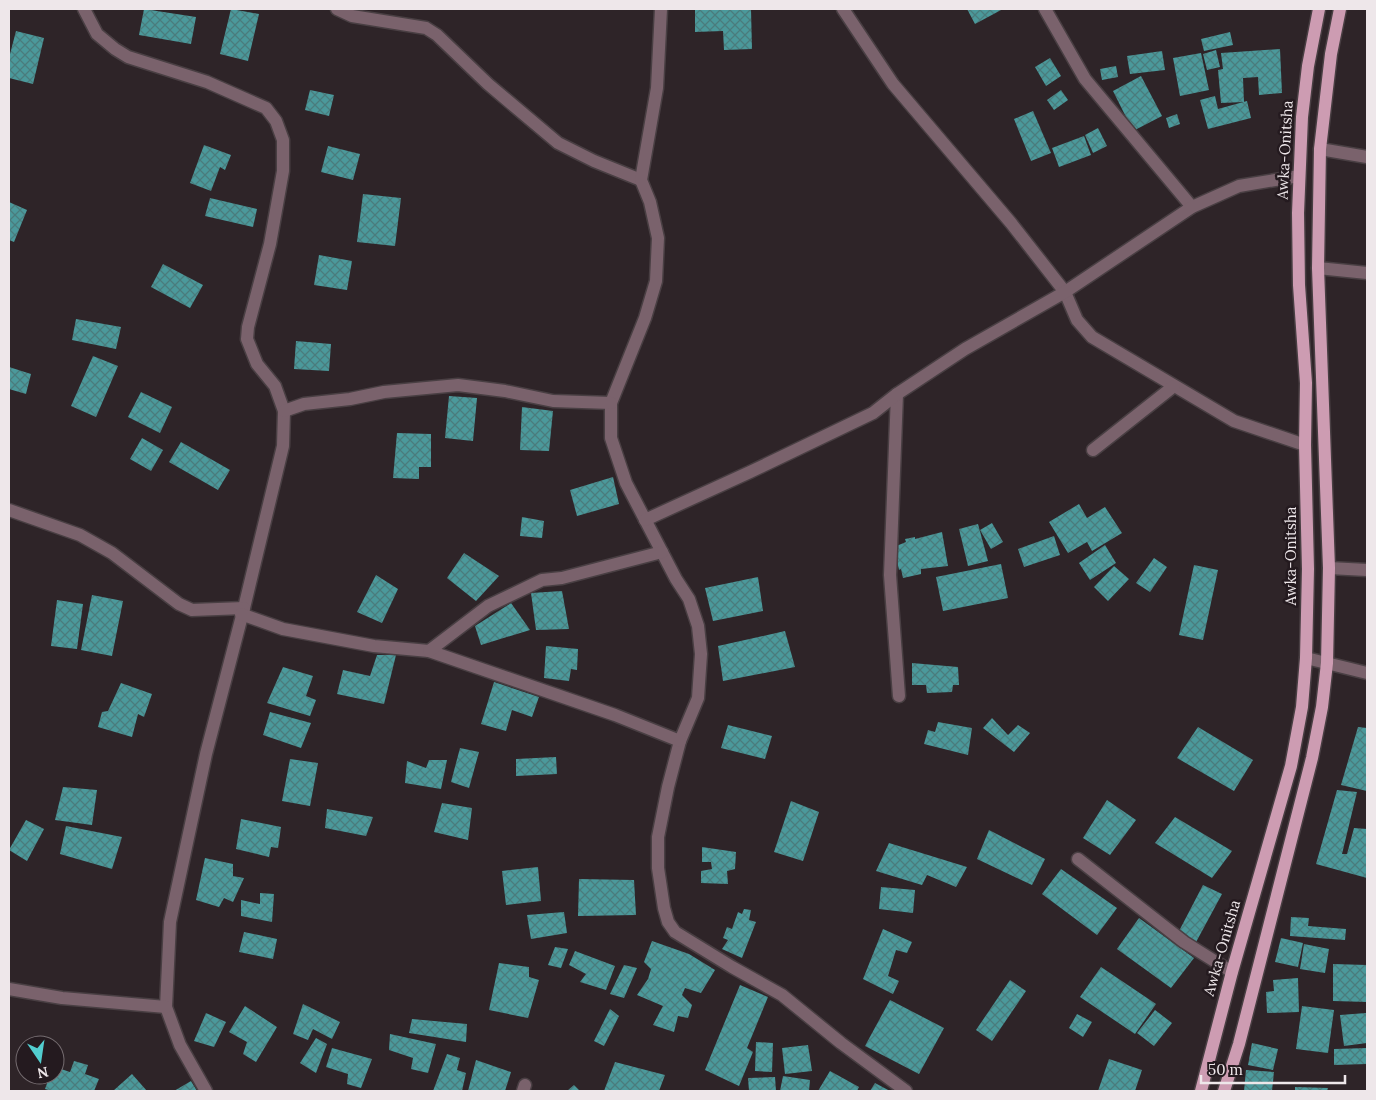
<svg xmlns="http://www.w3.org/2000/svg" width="1376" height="1100" font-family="Lora,serif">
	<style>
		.building { fill: url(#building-cross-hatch) }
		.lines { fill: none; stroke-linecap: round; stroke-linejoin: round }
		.minor-casing { stroke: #493f43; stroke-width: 15 }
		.primary-casing { stroke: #493f43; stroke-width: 15 }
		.minor { stroke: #7a626c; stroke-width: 12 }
		.primary { stroke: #cd9cb2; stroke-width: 12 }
		.labels { text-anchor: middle; stroke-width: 5; stroke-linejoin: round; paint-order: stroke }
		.street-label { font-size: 15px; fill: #eee7ea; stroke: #241a1f }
	</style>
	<defs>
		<pattern id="building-cross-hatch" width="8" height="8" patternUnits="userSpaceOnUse" patternTransform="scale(1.25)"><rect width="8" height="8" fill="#4b999b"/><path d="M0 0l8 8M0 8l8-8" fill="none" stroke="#4a7c7d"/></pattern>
	</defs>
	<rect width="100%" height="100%" fill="#2e2428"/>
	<g class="building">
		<polygon points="144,9 196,17 191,44 139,35"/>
		<polygon points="231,9 259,14 248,61 220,54"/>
		<polygon points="695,9 751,9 752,49 724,50 723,31 695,32"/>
		<polygon points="967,9 1003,9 975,24"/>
		<polygon points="16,31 44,38 33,84 9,78 9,58"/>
		<polygon points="1230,32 1233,45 1204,51 1201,39"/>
		<polygon points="1280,49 1282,93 1259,95 1258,77 1243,78 1244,102 1221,103 1218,70 1223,69 1221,53"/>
		<polygon points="1216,50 1220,67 1207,70 1203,54"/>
		<polygon points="1162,51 1165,70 1130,74 1127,56"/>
		<polygon points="1201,53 1209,90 1180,96 1173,58"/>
		<polygon points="1050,58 1061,76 1046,86 1035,67"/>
		<polygon points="1116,66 1118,77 1102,80 1100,69"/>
		<polygon points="1141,76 1162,116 1133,131 1113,91"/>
		<polygon points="310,90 334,95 329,116 305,110"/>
		<polygon points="1061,90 1068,100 1054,110 1047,100"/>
		<polygon points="1215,96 1218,109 1247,101 1251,118 1208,129 1200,100"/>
		<polygon points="1033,111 1051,153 1031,161 1014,119"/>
		<polygon points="1177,114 1180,124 1169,128 1166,118"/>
		<polygon points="1098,128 1107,146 1093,153 1085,135"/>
		<polygon points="1084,136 1091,155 1059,167 1052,148"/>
		<polygon points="204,145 231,155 225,170 220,167 211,191 190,183"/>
		<polygon points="328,146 360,154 353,180 321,172"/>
		<polygon points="363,194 401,198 395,246 357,242"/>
		<polygon points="210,198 257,209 253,227 205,216"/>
		<polygon points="9,202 27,210 14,242 9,240"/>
		<polygon points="319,255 352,261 347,290 314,285"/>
		<polygon points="163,264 203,285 190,308 151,287"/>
		<polygon points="76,319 121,327 116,349 72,340"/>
		<polygon points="296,341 331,344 329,371 294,369"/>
		<polygon points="93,356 118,366 96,417 71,406"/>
		<polygon points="9,367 31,374 26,394 9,389"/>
		<polygon points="141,392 172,407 160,433 128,417"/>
		<polygon points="449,396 477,398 473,441 445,438"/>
		<polygon points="522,407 553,411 549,451 520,450"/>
		<polygon points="397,433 431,434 431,467 419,467 419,479 393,478"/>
		<polygon points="142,438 163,450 151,471 130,459"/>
		<polygon points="181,442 230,470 218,490 169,462"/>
		<polygon points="613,477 619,504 577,516 570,490"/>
		<polygon points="1079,504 1087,518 1105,507 1122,533 1092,551 1087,542 1068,553 1049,522"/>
		<polygon points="522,517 544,521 542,538 520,536"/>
		<polygon points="992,523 1003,542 991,549 980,530"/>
		<polygon points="978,524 988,561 968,566 959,529"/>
		<polygon points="942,532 948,566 921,569 921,574 903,578 901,569 899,570 894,547 906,542 905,539 915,537 915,539"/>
		<polygon points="1054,536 1060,555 1024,567 1018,549"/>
		<polygon points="1105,545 1116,563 1090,580 1079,563"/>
		<polygon points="464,553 499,576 476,601 447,578"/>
		<polygon points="1154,558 1167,567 1150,592 1136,583"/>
		<polygon points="1001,564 1008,598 943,611 936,577"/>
		<polygon points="1194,565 1218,570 1203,640 1179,635"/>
		<polygon points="1114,566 1129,579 1108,601 1094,587"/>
		<polygon points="376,575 398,589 382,623 357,612"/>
		<polygon points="758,577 763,611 713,621 705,588"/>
		<polygon points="562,591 569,629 536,630 531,593"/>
		<polygon points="92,595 123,601 112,656 81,650"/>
		<polygon points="57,600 83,604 77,649 51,646"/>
		<polygon points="511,603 530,630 481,645 475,626"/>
		<polygon points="785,631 795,667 723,681 718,646"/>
		<polygon points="546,646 578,649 577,670 571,669 569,681 544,678"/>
		<polygon points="377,655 396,655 384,704 337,694 343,670 370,676"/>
		<polygon points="912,663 958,667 959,685 953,685 952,692 927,693 926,685 912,685"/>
		<polygon points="283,667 313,676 306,696 316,700 310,716 267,703"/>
		<polygon points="494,682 539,697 532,717 512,710 506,731 481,724"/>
		<polygon points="121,683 152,694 144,717 138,714 132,737 98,727 102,712 108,711"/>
		<polygon points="270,712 311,723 301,748 263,735"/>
		<polygon points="992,718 1008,735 1018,725 1030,733 1014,752 983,728"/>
		<polygon points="938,722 972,728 968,755 924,744 928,730 935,732"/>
		<polygon points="728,725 772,736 765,759 721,748"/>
		<polygon points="1198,727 1253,760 1234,791 1177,758"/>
		<polygon points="1358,727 1367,728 1367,791 1341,785"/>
		<polygon points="460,748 479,752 469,788 451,782"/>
		<polygon points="556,757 557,774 516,776 516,759"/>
		<polygon points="290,759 318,763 310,806 282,801"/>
		<polygon points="429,760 447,760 441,789 405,783 407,761 426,768"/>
		<polygon points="63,787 97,790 92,825 55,820"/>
		<polygon points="1337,790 1357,792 1342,854 1347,854 1354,828 1367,829 1367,878 1316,864"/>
		<polygon points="1107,800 1136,820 1110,855 1083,838"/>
		<polygon points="791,801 819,812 803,861 774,852"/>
		<polygon points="442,803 472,808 468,840 434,832"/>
		<polygon points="327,809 373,817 366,836 325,828"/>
		<polygon points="1175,817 1232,851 1212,878 1155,843"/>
		<polygon points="241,819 281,827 278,848 271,847 269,857 236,849"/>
		<polygon points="26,820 44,829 27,861 9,850"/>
		<polygon points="66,826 122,837 112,869 60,854"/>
		<polygon points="989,830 1045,859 1032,885 977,859"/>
		<polygon points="889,843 967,867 956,887 927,875 922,885 876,871"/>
		<polygon points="702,847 736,852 735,869 727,871 728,884 701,883 701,871 712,869 711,862 702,862"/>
		<polygon points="205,858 233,864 233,876 244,878 233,902 224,898 219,907 196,900"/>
		<polygon points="538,867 541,901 506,905 502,871"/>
		<polygon points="1061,869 1117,908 1097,935 1042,894"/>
		<polygon points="579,879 634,880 636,915 578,916"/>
		<polygon points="1203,885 1222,894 1195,944 1178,933"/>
		<polygon points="881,887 915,890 913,913 879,909"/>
		<polygon points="260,893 274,894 272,922 241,916 241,900 260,904"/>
		<polygon points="744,909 751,910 749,920 756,922 742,958 722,949 728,940 723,938 727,927 732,929 738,912 742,914"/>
		<polygon points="564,912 567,933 531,939 527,915"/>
		<polygon points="1291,917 1309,918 1308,926 1346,929 1345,940 1290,936"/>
		<polygon points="1139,918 1194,958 1171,988 1117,949"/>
		<polygon points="883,929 912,942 907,953 896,950 888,976 899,981 893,994 863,979"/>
		<polygon points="244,932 277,939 273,959 239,952"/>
		<polygon points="1281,938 1303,943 1298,967 1275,962"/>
		<polygon points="652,941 689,954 715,970 701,993 685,988 682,995 692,1005 688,1018 678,1016 674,1032 653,1025 663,1006 637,995 648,979 651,969 644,962"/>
		<polygon points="1304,944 1329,949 1325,973 1300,969"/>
		<polygon points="555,947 568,949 561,968 548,965"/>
		<polygon points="575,951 615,966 606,990 580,982 586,974 569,965"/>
		<polygon points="499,963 529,967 529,977 539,980 528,1018 489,1010"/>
		<polygon points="1333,964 1367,965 1367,1002 1333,1001"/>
		<polygon points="624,965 637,968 624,998 610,994"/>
		<polygon points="1101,967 1156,1004 1135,1034 1080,997"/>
		<polygon points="1298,978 1299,1012 1267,1013 1266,992 1274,991 1273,980"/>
		<polygon points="1010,980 1026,991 992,1041 976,1030"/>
		<polygon points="740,985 768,997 747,1048 753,1052 739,1086 705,1070"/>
		<polygon points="890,1000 944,1028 919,1074 865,1046"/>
		<polygon points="303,1004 340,1022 332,1039 313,1029 308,1040 293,1034"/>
		<polygon points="245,1006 277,1027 256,1062 243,1054 247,1042 229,1032"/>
		<polygon points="1302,1006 1334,1010 1328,1053 1296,1049"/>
		<polygon points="610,1009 619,1016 604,1046 594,1041"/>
		<polygon points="1155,1010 1172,1023 1154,1046 1137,1033"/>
		<polygon points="206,1013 226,1022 214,1047 194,1041"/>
		<polygon points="1366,1013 1367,1043 1344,1046 1340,1015"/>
		<polygon points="1077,1014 1092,1022 1083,1037 1069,1028"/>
		<polygon points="412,1019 467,1024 466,1042 409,1033"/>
		<polygon points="390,1034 436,1044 428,1073 411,1069 413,1058 389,1050"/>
		<polygon points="316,1038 327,1044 316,1073 300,1063"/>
		<polygon points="756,1042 773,1043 772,1072 755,1071"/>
		<polygon points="1252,1043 1278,1049 1273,1070 1248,1065"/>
		<polygon points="808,1045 812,1071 785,1074 782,1048"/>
		<polygon points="332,1048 372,1059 361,1088 347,1084 348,1074 326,1067"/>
		<polygon points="1367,1048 1367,1064 1334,1065 1334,1049"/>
		<polygon points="447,1054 460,1058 457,1070 466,1073 462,1091 433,1091"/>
		<polygon points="1109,1059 1142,1070 1135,1091 1098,1091"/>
		<polygon points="476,1060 511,1072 505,1091 468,1091"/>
		<polygon points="74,1061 88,1065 85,1074 99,1079 94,1091 52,1091 45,1089 50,1075 55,1075 55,1067 70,1072"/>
		<polygon points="615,1062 665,1075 659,1091 604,1091"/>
		<polygon points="1246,1070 1274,1072 1272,1091 1244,1091"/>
		<polygon points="830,1071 859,1087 857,1091 818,1091"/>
		<polygon points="132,1074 147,1091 113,1091"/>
		<polygon points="783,1076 810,1080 809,1091 780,1091"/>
		<polygon points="775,1077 776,1091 749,1091 748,1078"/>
		<polygon points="191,1081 197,1091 174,1091"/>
		<polygon points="875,1083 890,1091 870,1091"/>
		<polygon points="574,1085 580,1091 567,1091"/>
		<polygon points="1295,1087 1328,1088 1327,1091 1295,1091"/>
	</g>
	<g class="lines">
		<g class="minor-casing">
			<g id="minor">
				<polyline points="84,9 97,34 115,49 128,57 207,82 266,108 276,121 283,140 283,171 270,244 248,327 247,339 257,364 275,386 284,411 283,446 244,608 206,754 170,922 166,1007 180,1045 206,1091"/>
				<polyline points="337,9 352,16 426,28 437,35 488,84 558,143 594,161 641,180"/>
				<polyline points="661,9 657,88 641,180 650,202 658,238 656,281 645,318 611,403 611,438 626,483 676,579 689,599 698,626 701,654 698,698 680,741 668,787 658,837 658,868 664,908 668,922 675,932 732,967 782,995 841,1043 906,1091"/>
				<polyline points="843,9 893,84 1011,223 1065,292 1077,320 1092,337 1234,421 1305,445"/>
				<polyline points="1045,9 1085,79 1192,207"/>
				<polyline points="1320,149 1367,157"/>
				<polyline points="1318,268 1367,273"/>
				<polyline points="897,394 890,575 899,696"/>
				<polyline points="284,411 304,404 350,399 384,392 458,385 505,391 553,401 611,403"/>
				<polyline points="1093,450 1174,386"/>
				<polyline points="9,510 80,535 112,553 179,604 192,610 244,608"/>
				<polyline points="645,520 750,472 873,413 897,394 965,349 1065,292 1192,207 1239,186 1299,176"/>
				<polyline points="1329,568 1367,570"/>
				<polyline points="241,614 283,629 374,646 429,651 615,715 680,741"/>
				<polyline points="429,651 488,606 542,580 562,578 662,552"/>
				<polyline points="1306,658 1367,673"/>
				<polyline points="1078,859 1184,942 1232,972"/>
				<polyline points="9,989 62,998 166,1007"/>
				<polyline points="523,1091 525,1085"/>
			</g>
		</g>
		<g class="primary-casing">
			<g id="primary">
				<polyline points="1201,1091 1232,972 1291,766 1302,707 1306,658 1308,569 1305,445 1306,383 1299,285 1298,213 1302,117 1308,66 1319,9"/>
				<polyline points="1224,1091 1239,1044 1312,758 1322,707 1327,663 1329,568 1318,268 1320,149 1331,54 1340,9"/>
			</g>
		</g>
		<use href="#minor" class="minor"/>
		<use href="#primary" class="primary"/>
	</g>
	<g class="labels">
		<g class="street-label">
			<text transform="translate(1285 150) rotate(-87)" y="5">Awka-Onitsha</text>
			<text transform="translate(1291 556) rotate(-90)" y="5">Awka-Onitsha</text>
			<text transform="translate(1222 948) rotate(-74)" y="5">Awka-Onitsha</text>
		</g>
	</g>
	<rect width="1376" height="1100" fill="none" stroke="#eee7ea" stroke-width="20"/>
	<g transform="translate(40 1060) rotate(167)"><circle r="24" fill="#241a1f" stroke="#756c70"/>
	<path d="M0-4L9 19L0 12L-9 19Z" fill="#52cdcf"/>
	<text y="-8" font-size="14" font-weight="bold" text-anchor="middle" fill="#eee7ea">N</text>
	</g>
	<path d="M1201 1075v8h144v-8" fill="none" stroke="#eee7ea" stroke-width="2.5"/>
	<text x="1208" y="1075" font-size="15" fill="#eee7ea" stroke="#241a1f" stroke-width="4" paint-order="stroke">50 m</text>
</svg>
